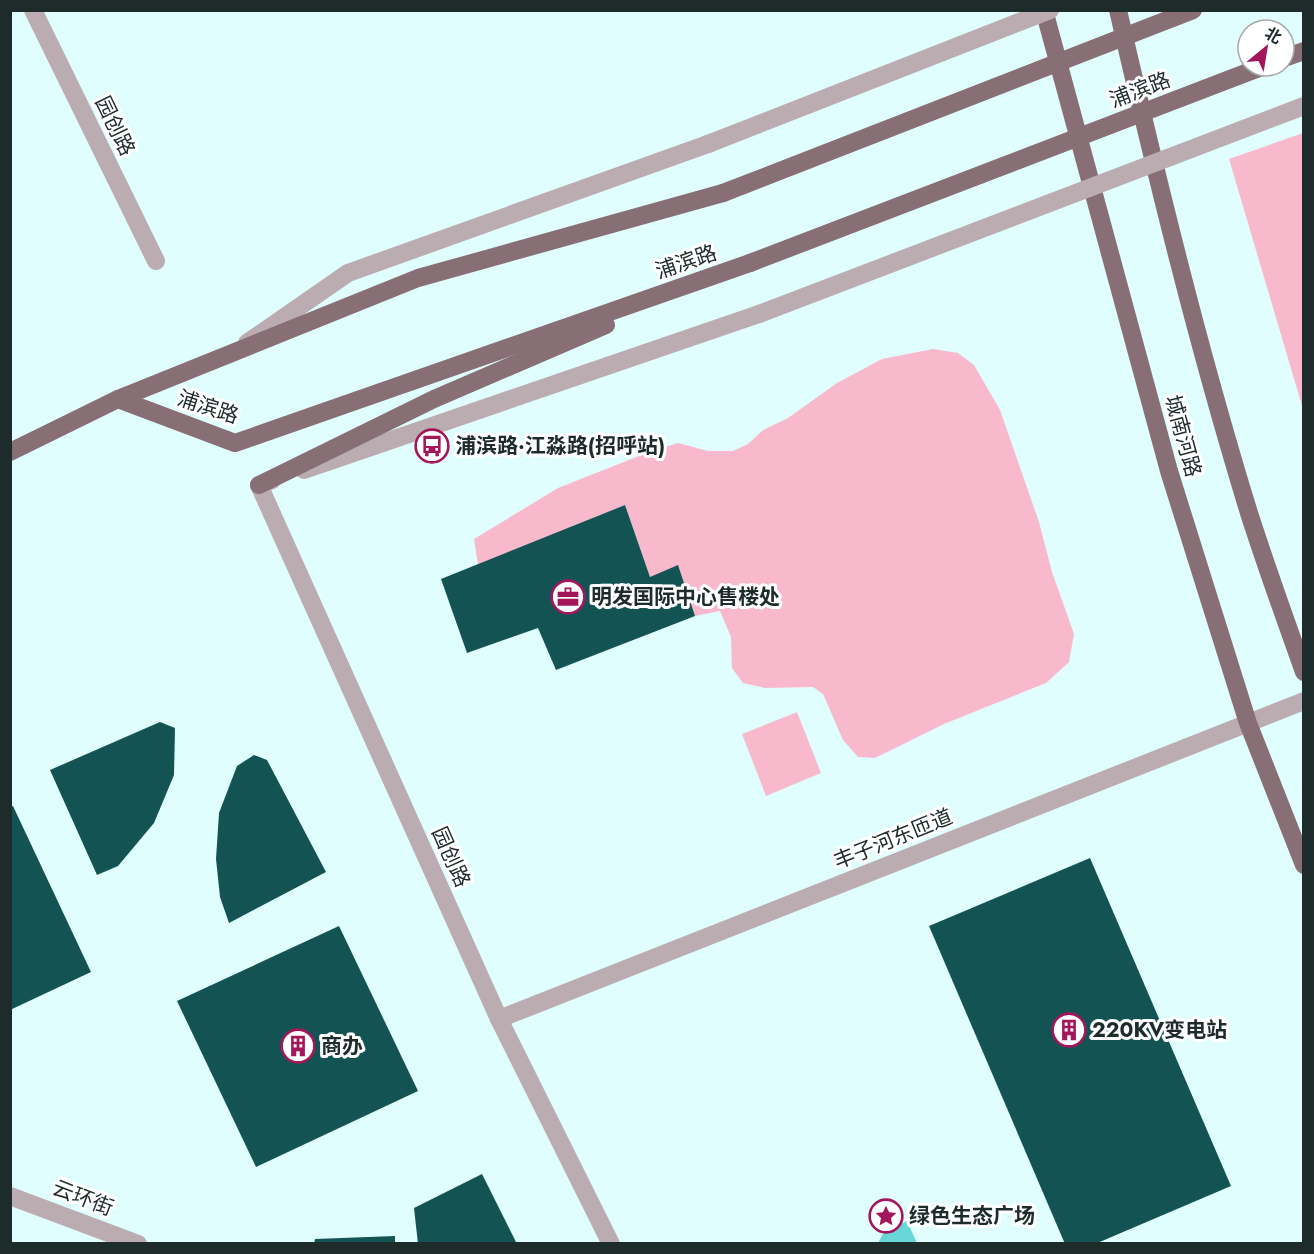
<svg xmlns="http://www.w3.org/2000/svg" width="1314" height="1254" font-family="Jost,'Noto Sans SC',sans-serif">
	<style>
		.green { fill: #f8b9cd }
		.water { fill: #68d7d8 }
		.building { fill: #145353 }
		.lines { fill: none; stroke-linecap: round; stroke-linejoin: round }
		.minor { stroke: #bbacb1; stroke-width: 18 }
		.major { stroke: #886f76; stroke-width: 18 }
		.minor-bridge { stroke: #bbacb1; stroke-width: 18 }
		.major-bridge { stroke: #886f76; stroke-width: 18 }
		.labels { text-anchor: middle; stroke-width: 6; stroke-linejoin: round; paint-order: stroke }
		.street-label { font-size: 21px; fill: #1d2b2b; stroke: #fff }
		.poi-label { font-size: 21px; font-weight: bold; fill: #1d2b2b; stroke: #fff; text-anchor: start }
	</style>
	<rect width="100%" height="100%" fill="#e0fefe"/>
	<g class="green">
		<polygon points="1303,133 1304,133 1303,409 1229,159"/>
		<polygon points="933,349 958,353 974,365 1000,410 1039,522 1052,572 1074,634 1069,662 1046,683 944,724 875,758 858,757 843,740 823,694 813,687 765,688 743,683 732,668 731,637 720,611 695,616 650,577 625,505 478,565 474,539 558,488 649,452 678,443 708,451 733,451 748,444 763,430 788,418 837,383 882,359"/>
		<polygon points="797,712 821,773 766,796 742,734"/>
	</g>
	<polygon class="water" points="907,1221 917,1243 878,1243 884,1232"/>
	<g class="building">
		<polygon points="625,505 650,577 678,565 695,616 556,670 538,628 467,653 441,579"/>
		<polygon points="160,722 175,728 174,775 154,823 118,866 97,875 50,770"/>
		<polygon points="254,755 267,760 326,872 229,923 220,897 216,859 219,813 237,766"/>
		<polygon points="13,806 91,972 10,1010 10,807"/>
		<polygon points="1090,858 1231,1186 1095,1244 1065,1244 929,926"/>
		<polygon points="339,926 418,1091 256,1167 177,1001"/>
		<polygon points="482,1174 517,1244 418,1244 414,1208"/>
		<polygon points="395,1236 395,1244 314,1244 315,1239"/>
	</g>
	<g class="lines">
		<g class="minor">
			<polyline points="33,10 156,261"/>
			<polyline points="247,343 348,273 708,144"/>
			<polyline points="304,470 759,314"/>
			<polyline points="272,480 259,485 499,1019 611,1244"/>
			<polyline points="499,1019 1304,701"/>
			<polyline points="10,1196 138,1244"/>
		</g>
		<g class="major">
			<polyline points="1044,10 1169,471 1248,723 1304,865"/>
			<path d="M1118,10C1157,179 1198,347 1249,513C1266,566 1285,619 1304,672"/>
			<polyline points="1284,58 1304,51"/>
			<polyline points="118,399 235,443 750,263"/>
			<polyline points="10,452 118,399 418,278 723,193"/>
			<polyline points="259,485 434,399 606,325"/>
		</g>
		<g class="minor-bridge">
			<polyline points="708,144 1050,10"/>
			<polyline points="759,314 1304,106"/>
		</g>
		<g class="major-bridge">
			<polyline points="723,193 1193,10"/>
			<polyline points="750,263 1264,66"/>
		</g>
	</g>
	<defs>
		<g id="bus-ring" transform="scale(1.725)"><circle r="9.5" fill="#fff" stroke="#a3165b" stroke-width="1.5"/><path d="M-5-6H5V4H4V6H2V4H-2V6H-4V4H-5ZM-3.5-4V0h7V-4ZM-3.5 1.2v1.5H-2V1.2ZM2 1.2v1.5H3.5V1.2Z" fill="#a3165b"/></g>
		<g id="office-ring" transform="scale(1.725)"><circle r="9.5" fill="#fff" stroke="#a3165b" stroke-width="1.5"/><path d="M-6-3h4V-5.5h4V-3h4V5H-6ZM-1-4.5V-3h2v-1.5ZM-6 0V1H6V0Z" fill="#a3165b"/></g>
		<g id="building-ring" transform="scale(1.725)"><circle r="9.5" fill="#fff" stroke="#a3165b" stroke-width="1.5"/><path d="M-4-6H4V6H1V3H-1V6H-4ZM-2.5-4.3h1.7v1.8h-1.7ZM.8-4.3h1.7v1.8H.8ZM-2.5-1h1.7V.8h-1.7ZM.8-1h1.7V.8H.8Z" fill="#a3165b"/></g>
		<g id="sight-ring" transform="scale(1.725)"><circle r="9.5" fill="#fff" stroke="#a3165b" stroke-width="1.5"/><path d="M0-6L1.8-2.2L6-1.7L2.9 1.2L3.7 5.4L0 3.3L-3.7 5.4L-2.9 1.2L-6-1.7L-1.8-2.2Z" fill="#a3165b"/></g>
	</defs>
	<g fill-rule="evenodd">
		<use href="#bus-ring" x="432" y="446"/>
		<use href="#office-ring" x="568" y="597"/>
		<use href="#building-ring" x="1069" y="1030"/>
		<use href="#building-ring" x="298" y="1046"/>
		<use href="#sight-ring" x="886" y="1216"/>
	</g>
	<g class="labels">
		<g class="street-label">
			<text transform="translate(1140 90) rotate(-21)" y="7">浦滨路</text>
			<text transform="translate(115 126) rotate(64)" y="7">园创路</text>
			<text transform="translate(686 262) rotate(-19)" y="7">浦滨路</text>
			<text transform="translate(208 407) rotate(18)" y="7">浦滨路</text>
			<text transform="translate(1183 436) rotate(75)" y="7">城南河路</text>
			<text transform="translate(893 839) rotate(-22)" y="7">丰子河东匝道</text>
			<text transform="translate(451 857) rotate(66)" y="7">园创路</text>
			<text transform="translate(83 1198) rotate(21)" y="7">云环街</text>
		</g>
		<g class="poi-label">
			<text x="455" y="453">浦滨路·江淼路(招呼站)</text>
			<text x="591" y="604">明发国际中心售楼处</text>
			<text x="1092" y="1037">220KV变电站</text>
			<text x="321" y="1053">商办</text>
			<text x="909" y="1223">绿色生态广场</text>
		</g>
	</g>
	<rect width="1314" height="1254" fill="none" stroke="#1d2b2b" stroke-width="24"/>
	<g transform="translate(1266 48) rotate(30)"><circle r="28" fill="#ffffff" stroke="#a5aaaa" stroke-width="1.5"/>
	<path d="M0-4.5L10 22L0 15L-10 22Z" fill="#a3165b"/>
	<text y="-9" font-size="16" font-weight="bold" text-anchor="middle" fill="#1d2b2b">北</text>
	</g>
</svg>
